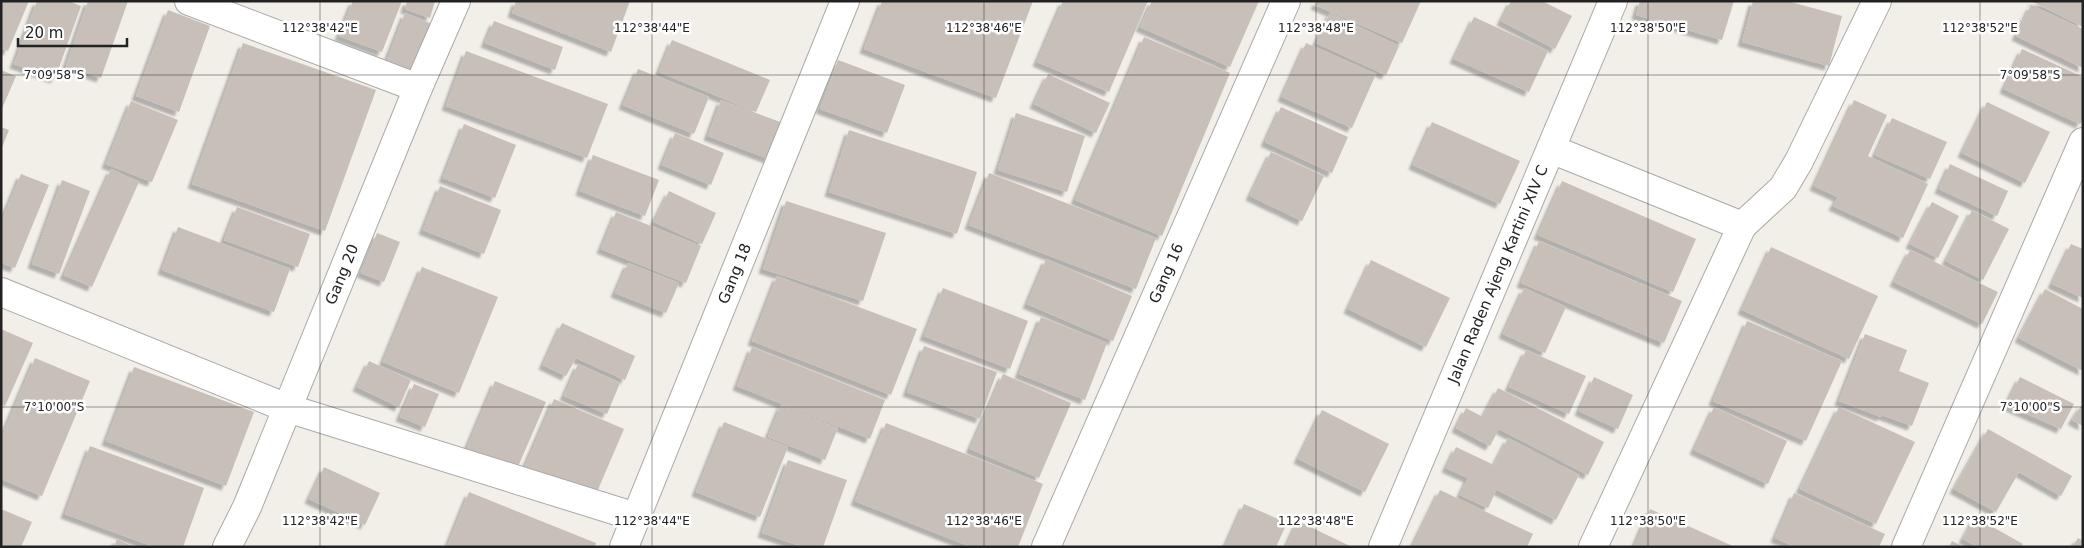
<svg xmlns="http://www.w3.org/2000/svg" width="2084" height="548" font-family="'DejaVu Sans',sans-serif">
	<style>
		.building { fill: #c7bfb8; filter: url(#shadow) }
		.lines { fill: none; stroke-linecap: round; stroke-linejoin: round }
		.minor-casing { stroke: #a9a9a9; stroke-width: 30 }
		.minor { stroke: #fff; stroke-width: 28 }
		.ticks { fill: none; stroke: #222; stroke-width: 1; stroke-opacity: 0.45 }
		.labels { text-anchor: middle; stroke-width: 5; stroke-linejoin: round; paint-order: stroke }
		.street-label { font-size: 15px; fill: #222; stroke: #fff }
		.ticks-label { font-size: 12px; text-anchor: middle; fill: #222; stroke: #fff; stroke-width: 5; stroke-linejoin: round; paint-order: stroke }
	</style>
	<defs>
		<filter id="shadow"><feDropShadow dx="-4.5" dy="4.5" stdDeviation="1" flood-color="#0004"/></filter>
	</defs>
	<rect width="100%" height="100%" fill="#f2efe9"/>
	<g class="building">
		<polygon points="1,1 29,1 8,51 1,48"/>
		<polygon points="37,1 68,1 81,6 55,79 14,64"/>
		<polygon points="88,1 128,1 101,78 66,66"/>
		<polygon points="353,1 402,1 382,52 339,36"/>
		<polygon points="407,1 435,1 430,18 405,9"/>
		<polygon points="516,1 630,1 611,52 512,13"/>
		<polygon points="882,1 1033,1 996,98 864,49"/>
		<polygon points="1063,1 1148,1 1109,92 1037,62"/>
		<polygon points="1152,1 1259,1 1230,67 1140,27"/>
		<polygon points="1317,1 1421,1 1402,43 1315,5"/>
		<polygon points="1511,1 1542,1 1572,16 1555,49 1501,21"/>
		<polygon points="1640,1 1734,1 1722,40 1636,15"/>
		<polygon points="1753,1 1787,1 1842,16 1829,66 1742,42"/>
		<polygon points="2031,1 2083,1 2083,27"/>
		<polygon points="2031,5 2083,29 2083,68 2016,36"/>
		<polygon points="168,10 210,26 179,112 136,96"/>
		<polygon points="405,13 432,24 414,71 387,60"/>
		<polygon points="1330,13 1399,46 1386,75 1316,43"/>
		<polygon points="1474,17 1548,51 1529,92 1454,59"/>
		<polygon points="494,21 563,47 555,70 485,43"/>
		<polygon points="1144,37 1230,73 1162,236 1075,200"/>
		<polygon points="672,40 770,80 756,112 659,72"/>
		<polygon points="243,43 376,90 325,231 192,184"/>
		<polygon points="1306,43 1376,74 1352,128 1282,97"/>
		<polygon points="2022,49 2083,77 2083,119 2080,124 2004,89"/>
		<polygon points="466,51 608,104 587,158 446,106"/>
		<polygon points="838,60 905,85 887,133 820,109"/>
		<polygon points="638,69 709,97 694,134 623,105"/>
		<polygon points="1,70 16,76 1,111"/>
		<polygon points="1048,74 1110,103 1096,133 1034,104"/>
		<polygon points="721,100 783,123 769,159 708,136"/>
		<polygon points="1854,100 1887,115 1868,156 1928,184 1903,238 1833,206 1838,197 1814,186"/>
		<polygon points="131,101 178,120 152,182 106,164"/>
		<polygon points="1987,102 2050,132 2025,183 1962,153"/>
		<polygon points="1281,107 1348,137 1332,173 1265,142"/>
		<polygon points="1016,113 1085,136 1067,192 998,170"/>
		<polygon points="1892,118 1947,142 1930,179 1875,155"/>
		<polygon points="1432,122 1520,161 1500,204 1413,165"/>
		<polygon points="464,124 516,145 495,198 443,178"/>
		<polygon points="1,127 9,130 1,150"/>
		<polygon points="849,130 977,172 957,234 829,192"/>
		<polygon points="675,133 724,153 711,185 662,165"/>
		<polygon points="1271,152 1324,176 1302,221 1250,196"/>
		<polygon points="593,155 659,180 645,216 580,191"/>
		<polygon points="1950,164 2008,191 1997,216 1939,189"/>
		<polygon points="111,169 139,182 92,287 64,275"/>
		<polygon points="989,173 1156,238 1136,289 969,225"/>
		<polygon points="21,174 49,185 15,268 1,263 1,223"/>
		<polygon points="62,180 90,191 59,274 32,264"/>
		<polygon points="1562,181 1696,239 1673,292 1538,235"/>
		<polygon points="440,186 501,210 484,254 423,230"/>
		<polygon points="669,191 716,213 702,244 654,222"/>
		<polygon points="786,201 886,233 863,301 763,269"/>
		<polygon points="1932,202 1959,216 1938,258 1910,244"/>
		<polygon points="237,207 310,234 298,267 224,240"/>
		<polygon points="1972,210 2009,229 1983,280 1946,261"/>
		<polygon points="616,212 701,246 686,283 601,249"/>
		<polygon points="178,227 290,269 274,312 162,270"/>
		<polygon points="377,233 400,242 384,282 361,273"/>
		<polygon points="1539,241 1682,301 1664,343 1521,283"/>
		<polygon points="2071,244 2083,249 2083,298 2052,284"/>
		<polygon points="1771,247 1878,296 1849,359 1742,310"/>
		<polygon points="1910,250 1998,292 1982,324 1894,282"/>
		<polygon points="1046,259 1132,296 1113,341 1027,304"/>
		<polygon points="1371,260 1450,298 1426,347 1348,309"/>
		<polygon points="628,263 679,283 666,313 615,293"/>
		<polygon points="422,267 498,297 459,393 383,362"/>
		<polygon points="777,276 917,329 891,395 752,341"/>
		<polygon points="943,288 1028,321 1010,369 924,336"/>
		<polygon points="1524,288 1566,307 1545,353 1503,334"/>
		<polygon points="2045,289 2083,309 2083,371 2019,338"/>
		<polygon points="1041,317 1107,343 1085,400 1019,374"/>
		<polygon points="1747,321 1842,361 1806,441 1713,401"/>
		<polygon points="562,323 635,356 625,380 576,358 566,376 543,365"/>
		<polygon points="1,329 33,343 5,406 1,404"/>
		<polygon points="1865,334 1907,350 1899,371 1929,383 1912,426 1882,415 1881,417 1839,401"/>
		<polygon points="924,346 997,372 980,419 907,392"/>
		<polygon points="752,347 885,400 870,439 737,386"/>
		<polygon points="1526,350 1586,376 1569,414 1509,387"/>
		<polygon points="35,358 90,381 42,496 1,479 1,439"/>
		<polygon points="369,361 411,380 399,407 357,387"/>
		<polygon points="578,364 620,383 607,414 564,396"/>
		<polygon points="134,367 254,412 226,486 106,441"/>
		<polygon points="1003,374 1071,403 1039,478 970,449"/>
		<polygon points="1594,377 1633,395 1618,429 1579,411"/>
		<polygon points="2020,377 2074,404 2061,429 2006,405"/>
		<polygon points="495,381 546,402 517,469 467,448"/>
		<polygon points="414,384 439,394 425,427 400,417"/>
		<polygon points="1498,388 1604,442 1588,475 1499,429 1490,446 1456,428 1466,408 1483,417"/>
		<polygon points="554,399 624,429 594,499 524,469"/>
		<polygon points="2083,403 2083,426 2072,420"/>
		<polygon points="781,405 838,428 825,460 768,437"/>
		<polygon points="1714,407 1787,441 1768,484 1694,450"/>
		<polygon points="1839,407 1915,442 1876,524 1800,489"/>
		<polygon points="1322,410 1389,444 1365,492 1298,459"/>
		<polygon points="724,422 788,447 760,517 696,492"/>
		<polygon points="886,423 1043,484 1018,547 971,547 855,501"/>
		<polygon points="1988,429 2072,476 2061,496 2019,472 1996,512 1954,489"/>
		<polygon points="1508,438 1579,475 1556,520 1499,491 1496,491 1488,508 1460,495 1468,478 1446,468 1456,447 1494,465"/>
		<polygon points="90,446 204,488 183,547 154,547 65,514"/>
		<polygon points="788,460 847,480 823,547 803,547 762,533"/>
		<polygon points="324,467 380,493 365,525 309,499"/>
		<polygon points="1440,490 1533,534 1527,547 1412,547"/>
		<polygon points="469,492 596,543 595,547 447,547"/>
		<polygon points="1794,493 1885,534 1879,547 1795,547 1775,538"/>
		<polygon points="1244,504 1287,523 1276,547 1225,547"/>
		<polygon points="1,509 32,522 21,547 1,547"/>
		<polygon points="1650,509 1735,547 1634,547"/>
		<polygon points="1975,517 2023,544 2021,547 1978,547 1963,539"/>
		<polygon points="1298,521 1352,547 1286,547"/>
		<polygon points="2078,538 2083,541 2083,547 2072,547"/>
		<polygon points="117,539 134,547 114,547"/>
		<polygon points="1952,541 1964,547 1949,547"/>
	</g>
	<g class="lines">
		<g class="minor-casing">
			<g id="minor">
				<polyline points="189,1 418,88"/>
				<polyline points="1551,149 1742,226 1783,188 1799,161 1877,1"/>
				<polyline points="1,292 287,408 636,517"/>
				<path id="s1" d="M227,547L247,507L418,88L456,1"/>
				<path id="s2" d="M624,547L845,1"/>
				<path id="s3" d="M1046,547L1286,1"/>
				<path id="s4" d="M1383,547L1613,1"/>
				<polyline points="1593,547 1742,226"/>
				<polyline points="1906,547 2083,142"/>
			</g>
		</g>
		<use href="#minor" class="minor"/>
	</g>
	<path class="ticks" d="M320,1V547M652,1V547M984,1V547M1316,1V547M1648,1V547M1980,1V547M1,75H2083M1,407H2083"/>
	<g class="labels">
		<g class="street-label">
			<text dy="5" stroke="none"><textPath href="#s1" startOffset="296">Gang 20</textPath></text>
			<text dy="5" stroke="none"><textPath href="#s2" startOffset="295">Gang 18</textPath></text>
			<text dy="5" stroke="none"><textPath href="#s3" startOffset="299">Gang 16</textPath></text>
			<text dy="5" stroke="none"><textPath href="#s4" startOffset="296">Jalan Raden Ajeng Kartini XIV C</textPath></text>
		</g>
	</g>
	<g class="ticks-label">
		<text x="320" y="32">112°38'42"E</text>
		<text x="652" y="32">112°38'44"E</text>
		<text x="984" y="32">112°38'46"E</text>
		<text x="1316" y="32">112°38'48"E</text>
		<text x="1648" y="32">112°38'50"E</text>
		<text x="1980" y="32">112°38'52"E</text>
		<text x="54" y="79">7°09'58"S</text>
		<text x="2030" y="79">7°09'58"S</text>
		<text x="54" y="411">7°10'00"S</text>
		<text x="2030" y="411">7°10'00"S</text>
		<text x="320" y="525">112°38'42"E</text>
		<text x="652" y="525">112°38'44"E</text>
		<text x="984" y="525">112°38'46"E</text>
		<text x="1316" y="525">112°38'48"E</text>
		<text x="1648" y="525">112°38'50"E</text>
		<text x="1980" y="525">112°38'52"E</text>
	</g>
	<rect width="2084" height="548" fill="none" stroke="#222222" stroke-width="5"/>
	<path d="M18 38v8h109v-8" fill="none" stroke="#222222" stroke-width="2.5"/>
	<text x="25" y="38" font-size="15" fill="#222222" stroke="#ffffff" stroke-width="4" paint-order="stroke">20 m</text>
</svg>
